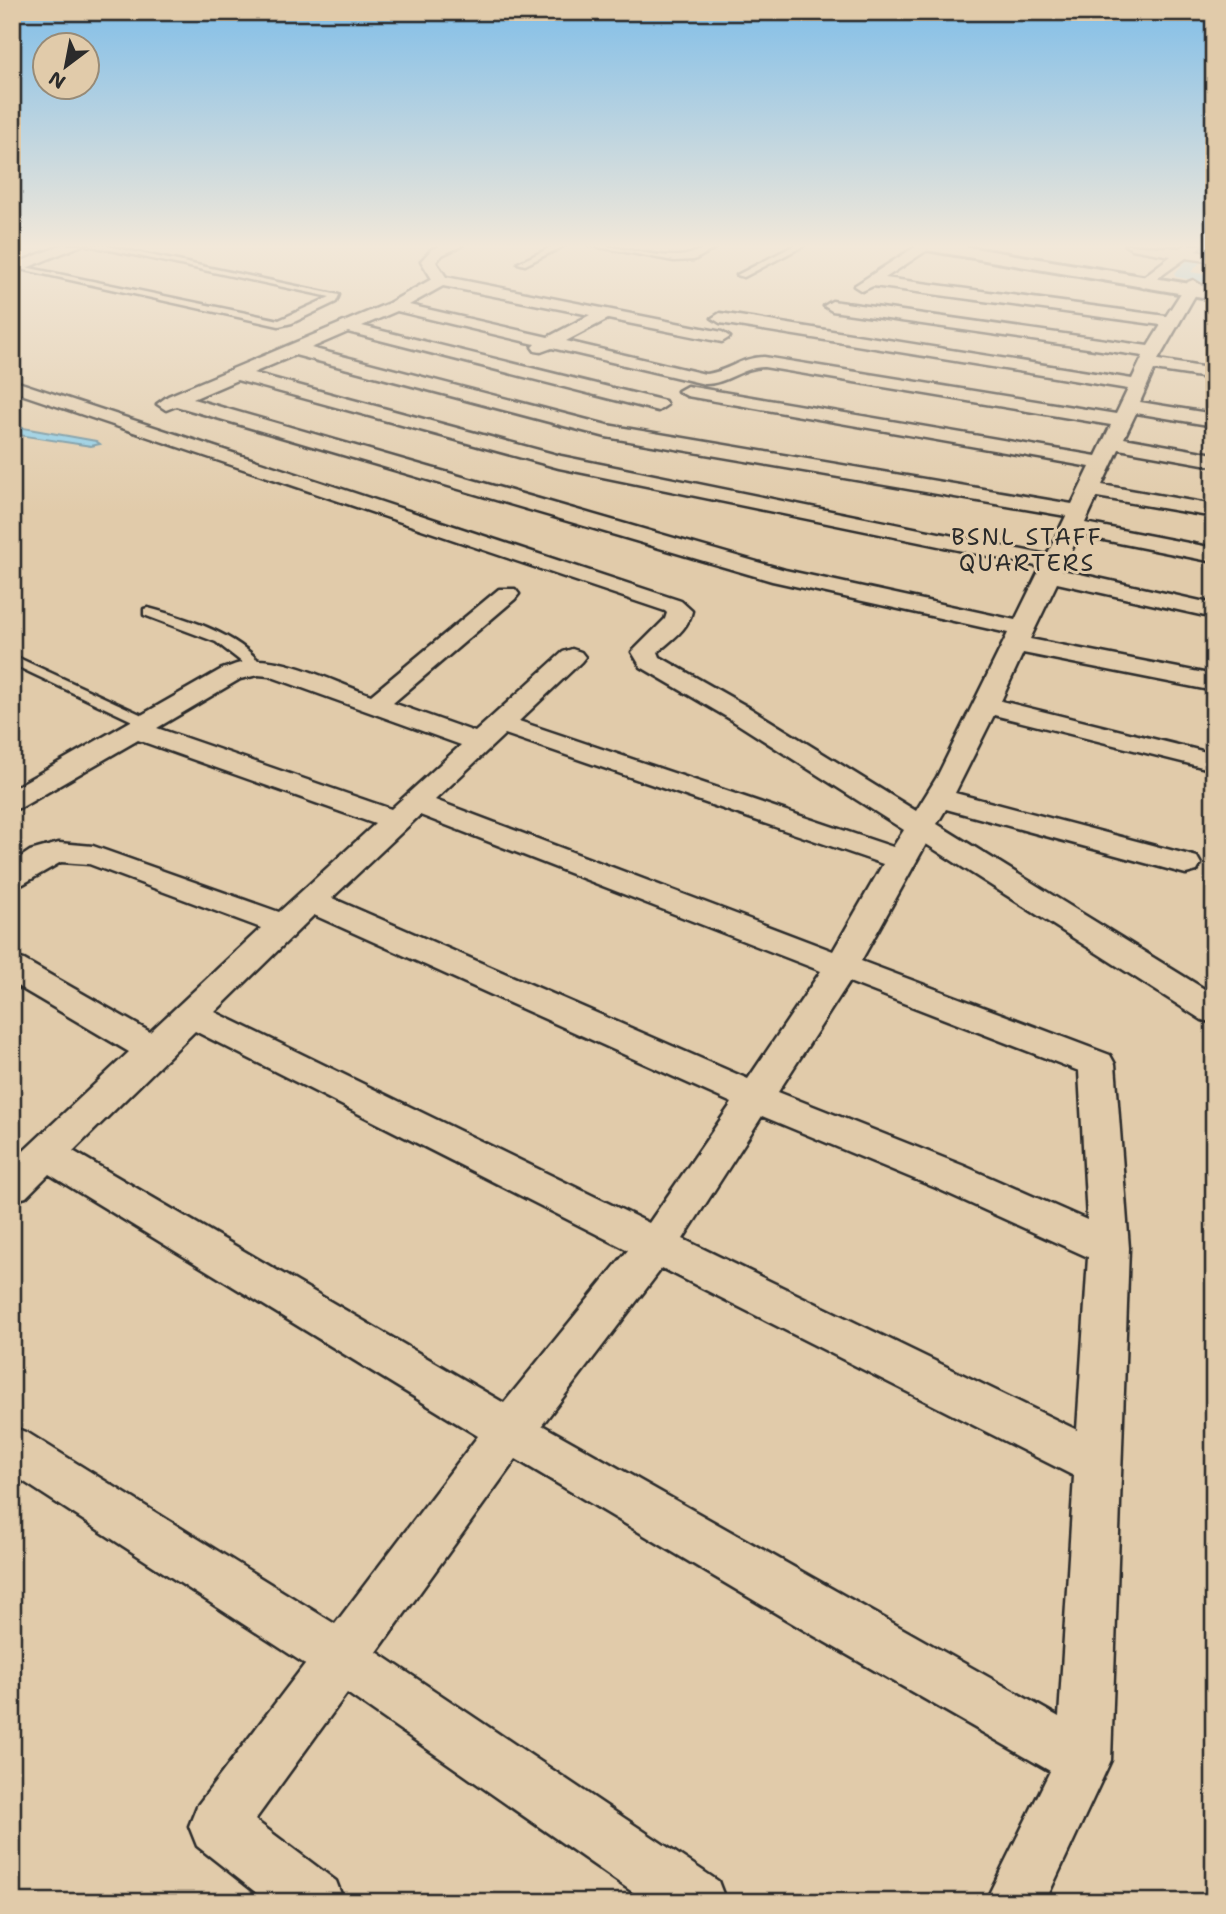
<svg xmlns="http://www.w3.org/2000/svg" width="1226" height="1914" font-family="'Shantell Sans',sans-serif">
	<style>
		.water { fill: #87cce9; stroke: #628c9d; stroke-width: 2 }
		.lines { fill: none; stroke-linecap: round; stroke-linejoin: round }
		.canal { fill: #87cce9; fill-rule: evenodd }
		.service-casing { stroke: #2b2b2b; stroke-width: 5 }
		.minor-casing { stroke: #2b2b2b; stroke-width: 5 }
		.trunk-casing { stroke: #2b2b2b; stroke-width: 6 }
		.service { fill: #e1cbaa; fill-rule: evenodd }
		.minor { fill: #e1cbaa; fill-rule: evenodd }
		.trunk { fill: #e1cbaa; fill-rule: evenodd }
		.labels { text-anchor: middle; stroke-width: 6; stroke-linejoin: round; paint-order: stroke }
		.far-quarter-label { font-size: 23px; letter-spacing: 2px; fill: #2b2b2b; stroke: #e1cbaa }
	</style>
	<rect width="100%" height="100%" fill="#e1cbaa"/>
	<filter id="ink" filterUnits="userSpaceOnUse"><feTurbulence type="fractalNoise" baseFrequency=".0143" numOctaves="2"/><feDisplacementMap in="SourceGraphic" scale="14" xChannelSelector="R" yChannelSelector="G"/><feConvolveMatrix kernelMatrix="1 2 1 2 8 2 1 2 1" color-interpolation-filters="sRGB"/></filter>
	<g filter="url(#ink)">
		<polygon class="water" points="12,426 96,441 100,444 91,446 12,434"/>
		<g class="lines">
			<polygon class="canal" points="1201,245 1214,245 1214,248 1191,272 1214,276 1214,284 1176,277 1174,274"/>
			<g class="service-casing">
				<g id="service">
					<polygon points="87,245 102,245 339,295 336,302 292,323 279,326 16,268 20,266 279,320 330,297"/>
					<polygon points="556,245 566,245 525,265 518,263"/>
					<path d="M588,245C618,245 648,257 678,256C694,256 705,245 721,245L694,260L674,261Z"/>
					<polygon points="795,245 805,245 744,277 737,275"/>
					<path d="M148,608C188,619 237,633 264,667L257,671L252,670L216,642L144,615V609Z"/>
					<polygon points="12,655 151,719 153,722 146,726 141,725 12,664"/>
				</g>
			</g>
			<g class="minor-casing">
				<g id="minor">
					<polygon points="62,245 82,245 12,274 12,265"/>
					<path d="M443,245H463L442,255L436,262L446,277L722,332L730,337L722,342L608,319L566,341L705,374C726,373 740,357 764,357L1116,414L1128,389L720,323L712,318L720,313L1132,379L1143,356L832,311L824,306L832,301L1148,346L1161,325L873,286L862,291L854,286L918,245H935L885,278L1166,316L1188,282L1193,280L1201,285L1158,360L1214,369V379L1154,370L1140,402L1214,414V426L1136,413L1124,438L1214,454V466L1119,449L1102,485L1214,505V517L1097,497L1085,523L1214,548V562L1079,535L1062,570L1214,604V618L1057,583L1030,639L1214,675V691L1023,653L1001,701L1214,754V770L994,715L955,793L1197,857L1201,864L1197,871L1186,874L946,809L937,824L1214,995V1023L1202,1020L926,844L861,961L1110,1055L1115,1064L1129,1248L1111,1760L1045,1902H985L1050,1771L804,1630L516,1459L377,1652L718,1881L726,1902H647L347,1693L255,1820L336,1881L344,1902H268L197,1846L189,1826L197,1806L305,1664L12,1474V1427L28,1433L335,1624L478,1436L49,1174L26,1197L12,1201V1162L129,1052L12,983V957L24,960L150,1032L261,928L89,864L61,862L23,884L12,887V863L30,851L59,843L93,846L279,912L375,824L138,740L22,807L12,810V789L222,669C234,665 248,659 260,660C293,661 339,684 371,695L499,589H515L519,594L515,599L393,703L475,732L563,652L572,649L581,652L585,657L581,662L519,721L893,847L904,830L730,719L641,667L632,652L665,619L667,613L665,611L12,391V380L681,601L692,611C688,630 671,640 658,652L660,657L748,707L916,811L937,777L1008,633L772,581L176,406L166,410L157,404L168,396L389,303L432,279L421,261L432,249ZM443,286L590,315L548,337L409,305ZM397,311L535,344L532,347L535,351L541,352L552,348L705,384C727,384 742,367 764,367L1111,425L1096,456L687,386L678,391L687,396L1090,467L1072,504L607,425L311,348L348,332L658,411L667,405L665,401L362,326ZM295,355L606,437L1066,516L1047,555L561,456L253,373ZM237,380L559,468L1041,567L1015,620L785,570L193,399ZM258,675L269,676L461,745L391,809L157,728L240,679ZM505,734L883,864L833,951L435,800ZM420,815L821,971L748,1079L332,898ZM314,915L732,1103L649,1223L215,1012ZM849,982L1079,1071L1087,1220L964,1166L778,1092ZM195,1031L628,1250L504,1403L73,1151ZM762,1116L936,1188L1088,1257L1077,1430L683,1239ZM662,1268L1074,1476L1059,1717L542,1425Z"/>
					<polygon points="1125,245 1180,248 1185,245 1201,245 1196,251 1214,254 1214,262 1186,258 1144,288 1139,286 1136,283 1139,280 1171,256 1132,249"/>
				</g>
			</g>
			<g class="trunk-casing">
				<polygon id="trunk" points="918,245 956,245 1214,288 1214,299 926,250"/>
			</g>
			<use href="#service" class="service"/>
			<use href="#minor" class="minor"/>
			<use href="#trunk" class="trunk"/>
		</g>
	</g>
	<linearGradient id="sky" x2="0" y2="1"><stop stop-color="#81bee8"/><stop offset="0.48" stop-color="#f2e8d9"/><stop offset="1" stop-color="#f2e8d9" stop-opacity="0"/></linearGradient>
	<rect width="1226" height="513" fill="url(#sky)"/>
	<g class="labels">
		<g class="far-quarter-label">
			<text x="1027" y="545">BSNL STAFF<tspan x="1027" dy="26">QUARTERS</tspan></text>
		</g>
	</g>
	<rect width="1226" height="1914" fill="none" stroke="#e1cbaa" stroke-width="42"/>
	<rect x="21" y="21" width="1184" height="1872" fill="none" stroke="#2b2b2b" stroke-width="2.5" filter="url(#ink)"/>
	<g transform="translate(66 66) rotate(212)"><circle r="33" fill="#e1cbaa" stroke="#988b77" stroke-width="2"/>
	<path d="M0-5L12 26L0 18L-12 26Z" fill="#2b2b2b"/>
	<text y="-10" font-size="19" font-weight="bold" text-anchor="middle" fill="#2b2b2b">N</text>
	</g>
</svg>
